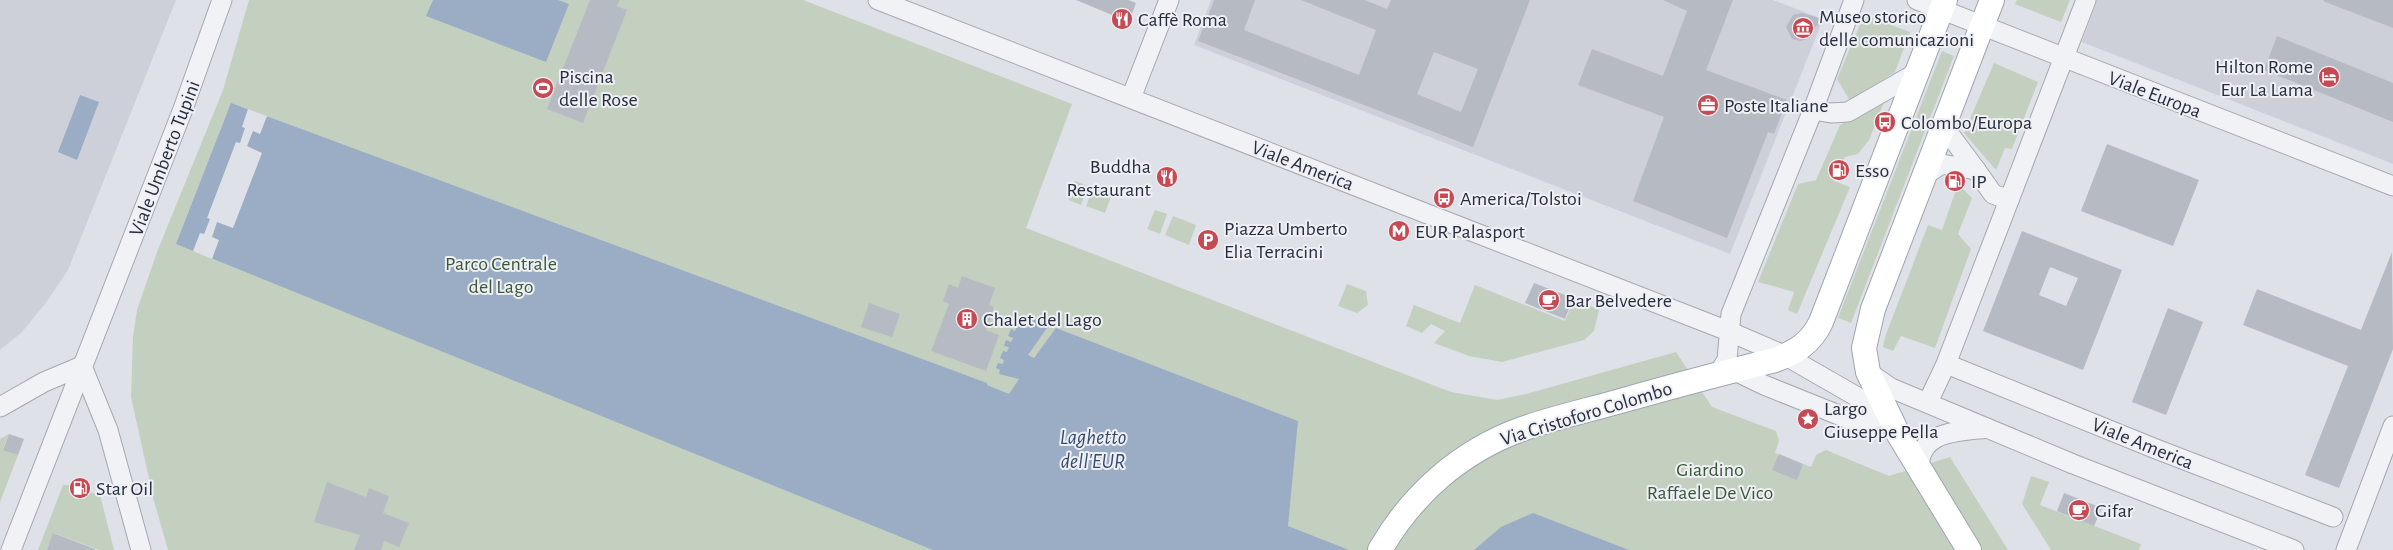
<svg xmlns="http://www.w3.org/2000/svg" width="2393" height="550" font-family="'Alegreya Sans',sans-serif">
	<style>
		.built { fill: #cdd0d9 }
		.green { fill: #c3d0c0 }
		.water { fill: #9bacc5 }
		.pier { fill: #dee1e7 }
		.building { fill: #b6bac3; fill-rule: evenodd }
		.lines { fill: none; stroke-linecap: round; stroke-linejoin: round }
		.minor-casing { stroke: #a4a8b1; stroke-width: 21 }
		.major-casing { stroke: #9ea5b2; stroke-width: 26 }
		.minor { stroke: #f1f2f6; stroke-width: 19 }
		.major { stroke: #fff; stroke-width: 24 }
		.labels { text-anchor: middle; stroke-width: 4; stroke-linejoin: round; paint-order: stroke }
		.poi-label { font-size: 20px; fill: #282e3d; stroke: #eef0f5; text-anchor: start }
		.street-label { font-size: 20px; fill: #282e3d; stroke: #eef0f5 }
		.park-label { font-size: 20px; fill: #3a5837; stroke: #eef0f5 }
		.water-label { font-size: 21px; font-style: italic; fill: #354a6e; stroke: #eef0f5 }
	</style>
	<rect width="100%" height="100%" fill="#dee1e7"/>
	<g class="built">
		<polygon points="0,0 176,0 68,270 45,304 21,333 0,350"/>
		<polygon points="1211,0 1773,0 1823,19 1730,254 1194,45"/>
		<polygon points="2097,0 2393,0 2393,164 2082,42"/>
	</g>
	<g class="green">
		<polygon points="249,0 803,0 1072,104 1026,228 1451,392 1497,400 1526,394 1676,352 1712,407 1776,431 1779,441 1775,453 1811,467 1816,455 1826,450 1889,476 1950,457 2008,550 168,550 154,501 131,397 133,337 137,310 157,252 223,90"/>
		<polygon points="2017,0 2070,0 2061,22 2015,4"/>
		<polygon points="1864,15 1910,32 1895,72 1850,101 1837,79"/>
		<polygon points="1942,51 1954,56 1851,323 1838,318"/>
		<polygon points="1994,63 2038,82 2012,149 2005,148 1996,170 1964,133"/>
		<polygon points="1884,102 1869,140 1858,154 1845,157 1834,181 1850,187 1797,314 1788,310 1794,292 1758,282 1798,184 1816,180 1840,125"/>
		<polygon points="1075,181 1088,186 1081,205 1069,200 1068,188"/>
		<polygon points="1958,184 1972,198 1958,234 1971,249 1935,348 1901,336 1893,351 1883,347 1885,337 1928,225 1942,230"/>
		<polygon points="1094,187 1112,194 1105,213 1086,206"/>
		<polygon points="1155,210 1167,214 1160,234 1147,229"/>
		<polygon points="1173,216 1196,225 1189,245 1165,235"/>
		<polygon points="1347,284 1366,291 1368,305 1357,313 1338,306"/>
		<polygon points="1475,285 1565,321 1574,299 1599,310 1594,331 1584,340 1502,362 1469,356 1434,343 1445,331 1431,324 1422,333 1406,326 1414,305 1460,323"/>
		<polygon points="9,434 3,449 18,455 0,502 0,439"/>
		<polygon points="2031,476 2049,482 2040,505 2141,544 2139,550 2051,550 2022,504"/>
		<polygon points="63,485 75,485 72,495 82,498 85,491 100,495 114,550 99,550 54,533 47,550 38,550"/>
	</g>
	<g class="water">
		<polygon points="433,0 558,0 569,4 546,62 426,16"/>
		<polygon points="80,95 99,102 77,160 58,152"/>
		<polygon points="231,103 987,383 987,385 1009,394 1019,379 999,374 1000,370 996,368 998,363 1003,364 1004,360 1000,358 1003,351 1007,352 1009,347 1004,346 1006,340 1011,342 1013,338 1008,336 1011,329 1015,331 1017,326 1013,324 1014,320 1019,321 1022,315 1049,325 1028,355 1034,358 1056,328 1298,421 1288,526 1349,550 933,550 176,244"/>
		<polygon points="1533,513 1629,550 1474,550 1501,527"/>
	</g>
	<polygon class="pier" points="248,109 267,116 260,134 253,131 247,146 262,153 233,228 217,222 212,237 219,240 212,259 193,251 200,233 204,234 210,219 207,218 236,142 240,143 245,128 242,127"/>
	<g class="building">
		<polygon points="590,0 620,0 617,6 627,10 583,123 547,109"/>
		<polygon points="1076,0 1128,0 1136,3 1129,22"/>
		<path d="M1214,0H1255L1244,30L1359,75L1376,30L1301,0H1365L1387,9L1391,0H1530L1473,147L1198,41ZM1434,52L1478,69L1461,112L1417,94Z"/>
		<polygon points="1663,0 1733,0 1706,70 1787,100 1774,134 1768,132 1727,238 1633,201 1664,117 1578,85 1592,49 1663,76 1687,11"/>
		<polygon points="2324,0 2393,0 2393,28 2323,1"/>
		<polygon points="1802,13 1828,21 1816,26 1810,38 1801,41 1792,39 1786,27 1793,15"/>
		<polygon points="2277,36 2393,83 2393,122 2264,70"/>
		<polygon points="2107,144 2199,180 2173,246 2081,211"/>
		<path d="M2022,231L2122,270L2083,370L1983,331ZM2050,267L2078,278L2066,306L2039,295Z"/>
		<polygon points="2392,252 2393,349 2339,488 2305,475 2348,366 2243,325 2257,289 2361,330"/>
		<polygon points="962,276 995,288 989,305 994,307 986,330 999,335 986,371 931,351 949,304 943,301 949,284 958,288"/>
		<polygon points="1534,283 1573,298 1565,319 1525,303"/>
		<polygon points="869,303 900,314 892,337 861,327"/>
		<polygon points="2168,308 2203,322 2166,415 2132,402"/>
		<polygon points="9,434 24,439 18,455 3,450"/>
		<polygon points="1779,454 1803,464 1797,480 1772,470"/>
		<polygon points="327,482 366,497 369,488 389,496 383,513 409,523 399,547 384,541 381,550 354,550 360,535 314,522"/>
		<polygon points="2064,493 2102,508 2094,526 2057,511"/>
		<polygon points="53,533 95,549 95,550 47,550"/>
	</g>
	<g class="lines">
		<g class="minor-casing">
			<g id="minor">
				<polyline points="878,0 1728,331 1786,356 1887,414"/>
				<polyline points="1917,0 2393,186"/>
				<polyline points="1131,98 1169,0"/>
				<polyline points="1813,110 1831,113 1848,112 1916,73"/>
				<polyline points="1976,170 1993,194 2009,200"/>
				<polyline points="1925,175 1942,164 1976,170 1944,127"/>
				<polyline points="82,366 108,430 141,550"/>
				<polyline points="1954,367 2156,449 2333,517"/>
				<polyline points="1733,370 1764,385 1861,424 1887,414"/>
				<polyline points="1868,372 1891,388 2073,464 2294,550"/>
				<polyline points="1718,374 1727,360 1731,314 1813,110 1854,0"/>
				<polyline points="1928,402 1946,364 2086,0"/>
				<polyline points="0,407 44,382 82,366"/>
				<path d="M1919,469C1919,430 1958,432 1987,428"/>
				<polyline points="11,550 183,109 222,0"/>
				<polyline points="2346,550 2393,426"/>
			</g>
		</g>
		<g class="major-casing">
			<g id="major">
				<path d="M1380,550C1412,494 1461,451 1522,429C1553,418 1585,411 1617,402C1670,387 1722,373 1775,360C1796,352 1811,343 1821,322L1945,0"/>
				<polyline points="1969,550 1896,430 1868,372 1864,348 1873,309 1992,0"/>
			</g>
		</g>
		<use href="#minor" class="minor"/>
		<use href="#major" class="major"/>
	</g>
	<defs>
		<g id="restaurant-disc" transform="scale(1.125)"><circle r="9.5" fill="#c54a53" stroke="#eef0f5"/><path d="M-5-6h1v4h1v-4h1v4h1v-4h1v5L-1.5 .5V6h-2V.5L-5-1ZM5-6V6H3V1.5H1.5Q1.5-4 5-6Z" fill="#fff"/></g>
		<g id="museum-disc" transform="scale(1.125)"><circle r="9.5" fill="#c54a53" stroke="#eef0f5"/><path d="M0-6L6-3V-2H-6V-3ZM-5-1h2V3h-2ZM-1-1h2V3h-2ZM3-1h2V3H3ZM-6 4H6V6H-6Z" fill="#fff"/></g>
		<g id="hotel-disc" transform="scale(1.125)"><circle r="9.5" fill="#c54a53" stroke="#eef0f5"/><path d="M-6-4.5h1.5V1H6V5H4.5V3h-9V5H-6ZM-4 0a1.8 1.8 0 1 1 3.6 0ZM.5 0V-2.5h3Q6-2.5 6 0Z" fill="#fff"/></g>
		<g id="stadium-disc" transform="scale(1.125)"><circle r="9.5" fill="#c54a53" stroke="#eef0f5"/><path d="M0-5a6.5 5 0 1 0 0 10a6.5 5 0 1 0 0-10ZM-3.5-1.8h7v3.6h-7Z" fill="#fff"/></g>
		<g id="office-disc" transform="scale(1.125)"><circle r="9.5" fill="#c54a53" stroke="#eef0f5"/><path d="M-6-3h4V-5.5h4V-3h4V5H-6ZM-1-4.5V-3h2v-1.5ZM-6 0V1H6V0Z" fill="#fff"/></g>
		<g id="bus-disc" transform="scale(1.125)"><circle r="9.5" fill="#c54a53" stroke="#eef0f5"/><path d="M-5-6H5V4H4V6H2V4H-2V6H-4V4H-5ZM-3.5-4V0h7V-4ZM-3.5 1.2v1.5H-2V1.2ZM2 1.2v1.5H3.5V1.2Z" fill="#fff"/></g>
		<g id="fuel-disc" transform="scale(1.125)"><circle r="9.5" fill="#c54a53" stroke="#eef0f5"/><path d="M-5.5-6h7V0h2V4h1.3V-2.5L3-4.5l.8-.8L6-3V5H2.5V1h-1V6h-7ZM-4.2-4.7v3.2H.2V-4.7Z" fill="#fff"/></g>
		<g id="metro-disc" transform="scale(1.125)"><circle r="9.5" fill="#c54a53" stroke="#eef0f5"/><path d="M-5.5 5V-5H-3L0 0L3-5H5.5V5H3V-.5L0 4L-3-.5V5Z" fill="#fff"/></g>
		<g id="parking-disc" transform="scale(1.125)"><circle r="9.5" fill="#c54a53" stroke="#eef0f5"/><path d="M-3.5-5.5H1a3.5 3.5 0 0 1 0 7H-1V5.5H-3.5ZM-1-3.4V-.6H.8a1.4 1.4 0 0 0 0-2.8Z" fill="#fff"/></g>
		<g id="cafe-disc" transform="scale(1.125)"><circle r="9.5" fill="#c54a53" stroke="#eef0f5"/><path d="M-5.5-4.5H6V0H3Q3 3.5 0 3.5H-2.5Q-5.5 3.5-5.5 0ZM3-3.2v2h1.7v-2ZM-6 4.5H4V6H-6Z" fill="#fff"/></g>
		<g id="building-disc" transform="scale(1.125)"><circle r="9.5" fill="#c54a53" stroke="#eef0f5"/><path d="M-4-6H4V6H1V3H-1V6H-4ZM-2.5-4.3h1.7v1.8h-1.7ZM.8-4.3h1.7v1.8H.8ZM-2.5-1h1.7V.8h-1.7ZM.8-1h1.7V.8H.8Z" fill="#fff"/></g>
		<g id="sight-disc" transform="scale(1.125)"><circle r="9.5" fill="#c54a53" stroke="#eef0f5"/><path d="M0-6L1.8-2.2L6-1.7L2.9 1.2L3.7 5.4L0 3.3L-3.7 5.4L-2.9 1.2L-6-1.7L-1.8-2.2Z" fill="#fff"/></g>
	</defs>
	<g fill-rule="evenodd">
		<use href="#restaurant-disc" x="1122" y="19"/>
		<use href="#museum-disc" x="1803" y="28"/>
		<use href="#hotel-disc" x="2329" y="77"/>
		<use href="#stadium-disc" x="543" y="88"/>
		<use href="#office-disc" x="1708" y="105"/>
		<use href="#bus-disc" x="1885" y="122"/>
		<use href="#fuel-disc" x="1839" y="170"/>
		<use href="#restaurant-disc" x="1167" y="177"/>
		<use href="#fuel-disc" x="1955" y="181"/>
		<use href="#bus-disc" x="1444" y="198"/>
		<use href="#metro-disc" x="1399" y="231"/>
		<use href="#parking-disc" x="1208" y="240"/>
		<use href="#cafe-disc" x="1549" y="300"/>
		<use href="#building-disc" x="967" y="319"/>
		<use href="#sight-disc" x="1808" y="419"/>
		<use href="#fuel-disc" x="80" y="488"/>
		<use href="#cafe-disc" x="2079" y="510"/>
	</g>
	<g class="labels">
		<g class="poi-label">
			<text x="1819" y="23">Museo storico<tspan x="1819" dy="23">delle comunicazioni</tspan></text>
			<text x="1138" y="26">Caffè Roma</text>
			<text x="2313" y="73" text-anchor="end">Hilton Rome<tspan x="2313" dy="23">Eur La Lama</tspan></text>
			<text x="559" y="83">Piscina<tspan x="559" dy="23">delle Rose</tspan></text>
			<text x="1724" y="112">Poste Italiane</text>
			<text x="1901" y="129">Colombo/Europa</text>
			<text x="1151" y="173" text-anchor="end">Buddha<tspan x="1151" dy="23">Restaurant</tspan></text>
			<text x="1855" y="177">Esso</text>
			<text x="1971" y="188">IP</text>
			<text x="1460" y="205">America/Tolstoi</text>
			<text x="1224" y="235">Piazza Umberto<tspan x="1224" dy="23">Elia Terracini</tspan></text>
			<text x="1415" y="238">EUR Palasport</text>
			<text x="1565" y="307">Bar Belvedere</text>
			<text x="983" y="326">Chalet del Lago</text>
			<text x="1824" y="415">Largo<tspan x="1824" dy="23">Giuseppe Pella</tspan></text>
			<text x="96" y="495">Star Oil</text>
			<text x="2095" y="517">Gifar</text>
		</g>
		<g class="street-label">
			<text transform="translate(2155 94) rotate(21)" y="7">Viale Europa</text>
			<text transform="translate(164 158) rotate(-69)" y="7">Viale Umberto Tupini</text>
			<text transform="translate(1303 165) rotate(21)" y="7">Viale America</text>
			<text transform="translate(1586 413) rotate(-17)" y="7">Via Cristoforo Colombo</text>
			<text transform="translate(2143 443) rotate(22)" y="7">Viale America</text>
		</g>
		<g class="park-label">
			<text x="501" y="270">Parco Centrale<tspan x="501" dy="23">del Lago</tspan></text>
			<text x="1710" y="476">Giardino<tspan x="1710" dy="23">Raffaele De Vico</tspan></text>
		</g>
		<g class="water-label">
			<text x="1093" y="444">Laghetto<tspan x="1093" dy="24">dell'EUR</tspan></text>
		</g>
	</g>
</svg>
